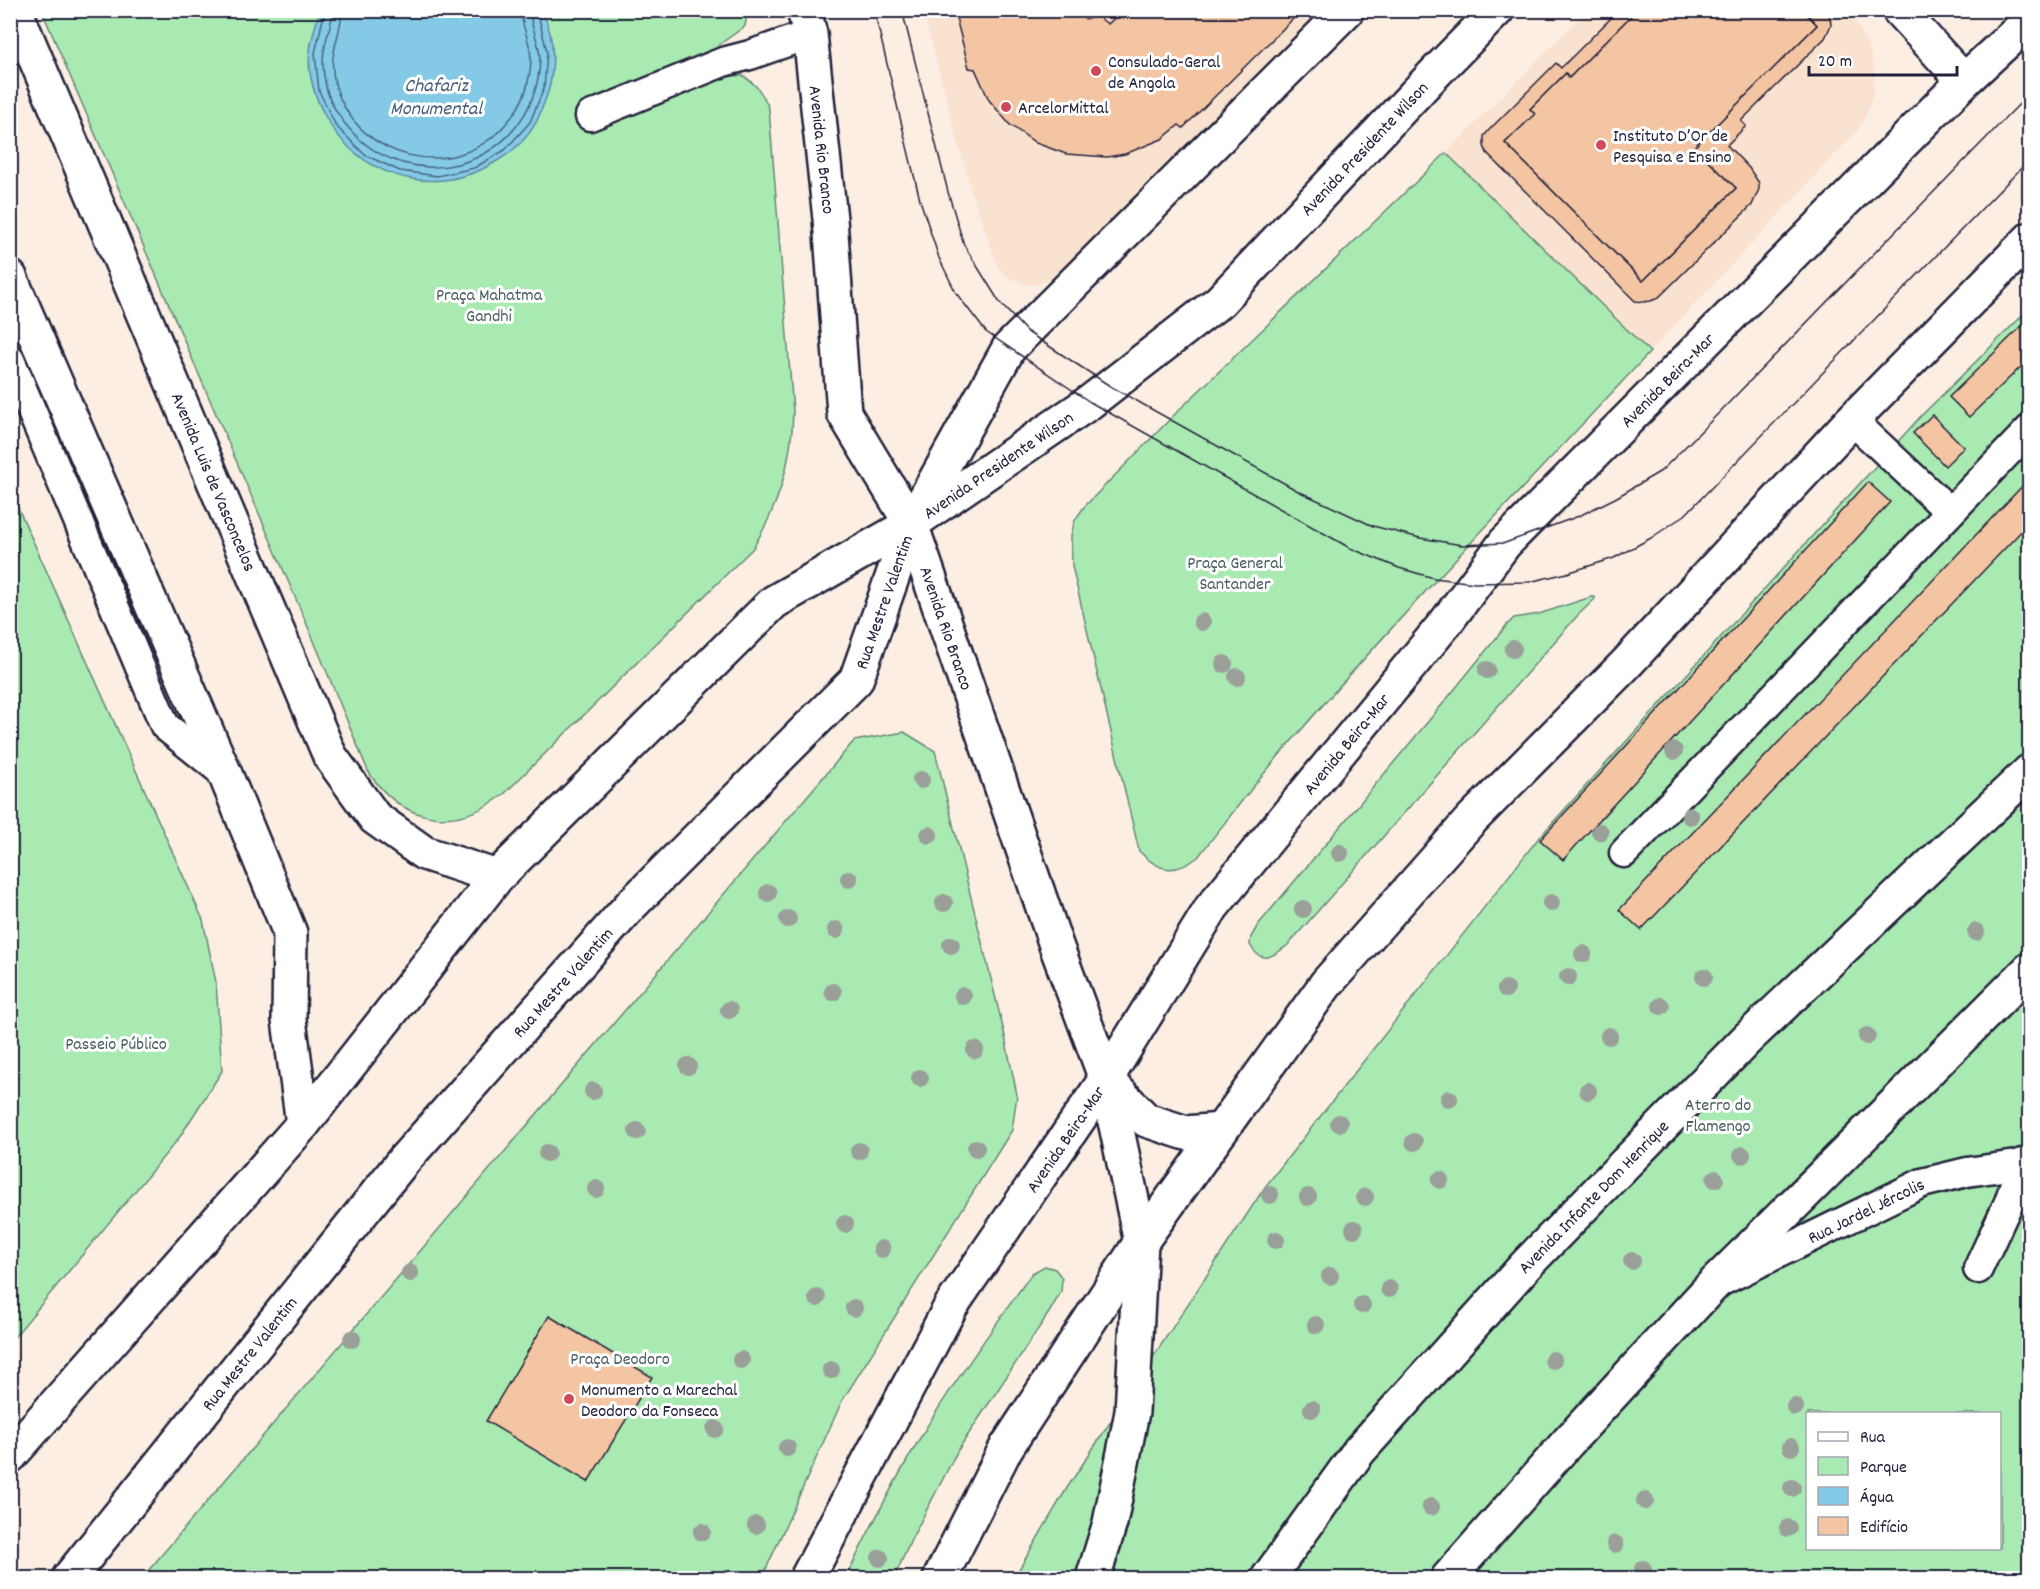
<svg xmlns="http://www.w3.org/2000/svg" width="2040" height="1589" font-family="Dekko,sans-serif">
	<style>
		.built { fill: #fae2d0 }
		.green { fill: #a9eab2; stroke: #668676; stroke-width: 1.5; fill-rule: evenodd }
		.water { fill: #84cae6; stroke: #5d87a2; stroke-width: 1.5 }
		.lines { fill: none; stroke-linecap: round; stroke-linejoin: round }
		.shore { stroke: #49657f; stroke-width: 1.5 }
		.building { fill: #f4c5a3; stroke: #22223b; stroke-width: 1.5 }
		.service-casing { stroke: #22223b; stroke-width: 33 }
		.minor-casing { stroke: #22223b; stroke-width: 38 }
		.tertiary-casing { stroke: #22223b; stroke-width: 38 }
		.secondary-casing { stroke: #22223b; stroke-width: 38 }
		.primary-casing { stroke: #22223b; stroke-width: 38 }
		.trunk-casing { stroke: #22223b; stroke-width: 38 }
		.service { stroke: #fff; stroke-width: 28 }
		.minor { stroke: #fff; stroke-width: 33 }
		.tertiary { stroke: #fff; stroke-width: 33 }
		.secondary { stroke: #fff; stroke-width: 33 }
		.primary { stroke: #fff; stroke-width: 33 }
		.trunk { stroke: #fff; stroke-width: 33 }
		.tram { stroke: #22223b; stroke-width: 1.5 }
		.tree { fill: #9a9f9a }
		.poi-dot { fill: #d1495b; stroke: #fff; stroke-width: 2 }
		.labels { text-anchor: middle; stroke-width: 6; stroke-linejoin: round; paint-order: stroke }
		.poi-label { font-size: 18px; fill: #22223b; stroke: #fff; text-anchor: start }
		.street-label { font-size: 18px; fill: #22223b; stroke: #fff }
		.park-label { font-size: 18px; fill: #4a5e5f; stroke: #fff }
		.water-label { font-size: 20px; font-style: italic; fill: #445d77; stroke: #fff }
	</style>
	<rect width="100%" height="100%" fill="#fceee3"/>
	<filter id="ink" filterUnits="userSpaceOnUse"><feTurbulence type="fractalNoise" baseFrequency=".0167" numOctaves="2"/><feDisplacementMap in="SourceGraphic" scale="12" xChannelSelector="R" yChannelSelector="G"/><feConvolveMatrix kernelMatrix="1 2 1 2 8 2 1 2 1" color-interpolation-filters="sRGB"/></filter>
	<g filter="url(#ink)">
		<g class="built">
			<polygon points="923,11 1327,11 1056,277 1036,285 1022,283 1008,277 998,267 971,191"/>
			<polygon points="1586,11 1845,11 1858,25 1871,53 1875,73 1873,94 1867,114 1857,131 1489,524 1179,410 1446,153"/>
		</g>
		<g class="green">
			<path d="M42,11H746L747,16L745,26L719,45L728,77L742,75C756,84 763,93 769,109L793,411C792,462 779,505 753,548L504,794C455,833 401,823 368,771L314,641Z"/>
			<path d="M1446,153L1650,352C1529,482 1405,609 1289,744C1257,780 1228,819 1198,857C1175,875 1159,872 1139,851L1072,566L1071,535L1075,520L1084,507L1179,410Z"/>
			<path d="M2029,309V1578H1014L1067,1488L1265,1187L1537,840L1921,416ZM1808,1414H2000V1548H1808Z"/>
			<polygon points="11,492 203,920 216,982 222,1071 179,1138 11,1341"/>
			<path d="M1591,597H1595V599L1578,615L1288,945C1273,956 1262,966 1250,945L1251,937L1258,925L1441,706L1506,626L1514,618L1539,614Z"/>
			<polygon points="904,732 935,751 1004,1032 1017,1095 1012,1130 842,1401 762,1578 142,1578 854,741"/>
			<path d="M1045,1266L1055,1269L1062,1278L1061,1292L1050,1311L958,1450L912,1538L894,1578H846C869,1529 895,1480 923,1433C956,1378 995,1326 1032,1273Z"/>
		</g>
		<path class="water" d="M320,11H542C556,38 556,75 544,103C541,110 539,118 535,124C526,141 508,155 492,164C430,200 354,175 323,112C314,94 307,71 310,50C312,37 316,23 320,11Z"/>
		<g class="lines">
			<g class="shore">
				<polyline points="325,10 315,53 319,91 336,126 365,155 400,171 437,176 474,168 505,150 530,122 544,88 547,52 537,10"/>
				<path d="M333,10C332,24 326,37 324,51C322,61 324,77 326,87C330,104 342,122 354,134C414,194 513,169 536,87C539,77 541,60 539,50C537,37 530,24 530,10"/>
				<path d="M342,10C341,38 326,56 336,87C358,160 453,183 504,126C515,114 525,98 528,82C530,73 532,60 530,50C528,37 521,24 521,10"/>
			</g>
		</g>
		<g class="building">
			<polygon points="954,10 1083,10 1085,19 1098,17 1108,24 1123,10 1302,10 1183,128 1179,125 1162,139 1125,154 1107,157 1066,154 1036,143 1010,125 989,100 975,69 969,68"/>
			<polygon points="1619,10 1637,10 1569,78 1566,73 1530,109 1535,114 1505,143 1643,281 1736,188 1694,147 1817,25 1803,10 1825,10 1830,17 1831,25 1825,38 1741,121 1746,126 1727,145 1749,168 1759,183 1759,189 1752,205 1658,298 1651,301 1643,302 1635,301 1487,153 1484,146 1484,136 1490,129 1556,63 1561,68"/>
			<polygon points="1637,10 1803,10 1817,25 1694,147 1736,188 1643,281 1505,143 1535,114 1530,109 1566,73 1569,78"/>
			<polygon points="2030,318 2030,358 1969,417 1949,397"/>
			<polygon points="1932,415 1964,447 1945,466 1913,433"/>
			<polygon points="2030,478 2030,522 1641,930 1619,910"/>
			<polygon points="1868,482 1890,502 1563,860 1540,840"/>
			<polygon points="549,1316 652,1377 588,1482 486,1421"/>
		</g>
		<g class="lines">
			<g class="service-casing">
				<g id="service">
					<polyline points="590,116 723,62 750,55 810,34"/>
					<polyline points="10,360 165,726 225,774"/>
					<polyline points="1852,420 1949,511"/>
					<polyline points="1624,853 2030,429"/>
					<polyline points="1978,1269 2009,1202 2022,1163"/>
					<path id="s1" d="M1724,1280L1922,1183L1967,1172L2030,1163"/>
				</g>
			</g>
			<g class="minor-casing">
				<polyline id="minor" points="911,524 1009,348 1347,10"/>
			</g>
			<g class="tertiary-casing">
				<g id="tertiary">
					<path id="s2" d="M15,10L330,756L375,818L424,853L497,877"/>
					<path id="s3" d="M804,10L810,34L830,219L844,413L911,524L1057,948L1106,1079L1141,1242"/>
					<polyline points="1899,10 1964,81"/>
					<polyline points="10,277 225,774 290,933 289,1020 303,1124"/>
					<polyline points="1106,1079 1146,1120 1186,1133 1221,1130"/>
				</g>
			</g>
			<g class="secondary-casing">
				<g id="secondary">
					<path id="s4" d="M807,1578L951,1306L1106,1079L1212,907L1447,621L1505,543L1964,81L2030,20"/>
				</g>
			</g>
			<g class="primary-casing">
				<g id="primary">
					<path id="s5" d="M10,1456L303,1124L497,877L774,602L911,524L1090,402L1220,301L1436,72L1497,10"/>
					<path id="s6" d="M69,1578L404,1160L631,905L856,680L911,524"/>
					<polyline points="940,1578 1006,1448 1141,1242 1326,984 1470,821 1626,664 1852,420 2030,239"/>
				</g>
			</g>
			<g class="trunk-casing">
				<g id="trunk">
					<polyline points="1093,1578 1110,1523 1132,1412 1141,1242"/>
					<path id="s7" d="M1268,1578L1359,1451L1526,1265L1748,1038L2030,771"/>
					<polyline points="1448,1578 1568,1442 1711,1287 2030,969"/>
				</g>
			</g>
			<use href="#service" class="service"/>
			<use href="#minor" class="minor"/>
			<use href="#tertiary" class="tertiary"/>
			<use href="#secondary" class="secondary"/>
			<use href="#primary" class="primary"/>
			<use href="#trunk" class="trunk"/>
			<g class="tram">
				<polyline points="874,10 920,200 939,258 956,293 986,332 1090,402 1350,548 1399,568 1434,578 1475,583 1529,582 1567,573 1614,558 1651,538 1685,515 2030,159"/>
				<polyline points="902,10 948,192 964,245 1000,303 1026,331 1110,386 1298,491 1373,526 1420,538 1462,545 1505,543 1579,516 1617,497 1661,471 1711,421 2030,93"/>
			</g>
		</g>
		<g class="tree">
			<circle cx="1202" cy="622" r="9"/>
			<circle cx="1513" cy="649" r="9"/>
			<circle cx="1224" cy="664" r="9"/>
			<circle cx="1487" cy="670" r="9"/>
			<circle cx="1237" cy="677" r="9"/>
			<circle cx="1674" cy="751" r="9"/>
			<circle cx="921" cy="780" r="9"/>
			<circle cx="1690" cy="816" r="9"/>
			<circle cx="1600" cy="832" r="9"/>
			<circle cx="929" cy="835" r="9"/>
			<circle cx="1340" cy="853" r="9"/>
			<circle cx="849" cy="879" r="9"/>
			<circle cx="768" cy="893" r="9"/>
			<circle cx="944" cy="903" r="9"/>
			<circle cx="1551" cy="903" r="9"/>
			<circle cx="1303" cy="909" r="9"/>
			<circle cx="788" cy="919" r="9"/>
			<circle cx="836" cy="930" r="9"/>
			<circle cx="1976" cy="932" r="9"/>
			<circle cx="951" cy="945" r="9"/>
			<circle cx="1583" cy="954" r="9"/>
			<circle cx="1568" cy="977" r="9"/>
			<circle cx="1704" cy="977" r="9"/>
			<circle cx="1506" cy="989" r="9"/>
			<circle cx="833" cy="992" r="9"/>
			<circle cx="963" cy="996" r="9"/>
			<circle cx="1661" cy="1006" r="9"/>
			<circle cx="729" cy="1010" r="9"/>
			<circle cx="1609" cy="1036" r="9"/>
			<circle cx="1867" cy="1036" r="9"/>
			<circle cx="975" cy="1050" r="9"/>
			<circle cx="688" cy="1066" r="9"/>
			<circle cx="920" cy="1078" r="9"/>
			<circle cx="593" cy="1091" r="9"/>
			<circle cx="1588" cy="1091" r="9"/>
			<circle cx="1449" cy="1099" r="9"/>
			<circle cx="1339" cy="1123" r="9"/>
			<circle cx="637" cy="1131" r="9"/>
			<circle cx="1414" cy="1142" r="9"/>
			<circle cx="976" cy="1148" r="9"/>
			<circle cx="859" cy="1151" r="9"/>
			<circle cx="547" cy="1153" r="9"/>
			<circle cx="1742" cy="1155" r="9"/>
			<circle cx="1715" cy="1179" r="9"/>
			<circle cx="1440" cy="1180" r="9"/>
			<circle cx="596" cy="1189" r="9"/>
			<circle cx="1270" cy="1195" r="9"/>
			<circle cx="1308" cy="1197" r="9"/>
			<circle cx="1365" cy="1197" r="9"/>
			<circle cx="845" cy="1224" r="9"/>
			<circle cx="1354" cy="1229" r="9"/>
			<circle cx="1276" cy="1240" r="9"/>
			<circle cx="882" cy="1249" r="9"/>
			<circle cx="1632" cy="1261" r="9"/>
			<circle cx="410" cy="1273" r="9"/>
			<circle cx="1330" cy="1276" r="9"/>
			<circle cx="1389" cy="1289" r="9"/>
			<circle cx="817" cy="1298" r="9"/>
			<circle cx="1362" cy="1305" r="9"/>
			<circle cx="854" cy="1308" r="9"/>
			<circle cx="1316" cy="1325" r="9"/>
			<circle cx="352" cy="1339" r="9"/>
			<circle cx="741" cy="1360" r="9"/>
			<circle cx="1553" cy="1360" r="9"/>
			<circle cx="831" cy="1370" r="9"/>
			<circle cx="1795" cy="1407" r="9"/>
			<circle cx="1312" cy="1409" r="9"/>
			<circle cx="715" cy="1429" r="9"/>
			<circle cx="1791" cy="1447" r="9"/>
			<circle cx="787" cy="1448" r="9"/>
			<circle cx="1792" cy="1488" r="9"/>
			<circle cx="1645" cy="1501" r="9"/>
			<circle cx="1431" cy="1507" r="9"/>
			<circle cx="756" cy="1525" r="9"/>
			<circle cx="1788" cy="1528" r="9"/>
			<circle cx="702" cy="1532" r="9"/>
			<circle cx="1615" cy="1544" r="9"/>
			<circle cx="880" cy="1558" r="9"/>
			<circle cx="1643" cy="1569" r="9"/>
		</g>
	</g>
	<g class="poi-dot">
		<circle cx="1096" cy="71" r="6"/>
		<circle cx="1006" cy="107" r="6"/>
		<circle cx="1601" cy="145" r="6"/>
		<circle cx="569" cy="1399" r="6"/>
	</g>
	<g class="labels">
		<g class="poi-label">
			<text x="1108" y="67">Consulado-Geral<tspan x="1108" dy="21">de Angola</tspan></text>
			<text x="1018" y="113">ArcelorMittal</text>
			<text x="1613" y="141">Instituto D’Or de<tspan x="1613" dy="21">Pesquisa e Ensino</tspan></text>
			<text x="581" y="1395">Monumento a Marechal<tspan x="581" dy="21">Deodoro da Fonseca</tspan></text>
		</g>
		<g class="street-label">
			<text dy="6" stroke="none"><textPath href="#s5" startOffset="1896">Avenida Presidente Wilson</textPath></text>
			<text dy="6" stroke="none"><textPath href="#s3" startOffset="141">Avenida Rio Branco</textPath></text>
			<text dy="6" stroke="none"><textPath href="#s4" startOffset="1482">Avenida Beira-Mar</textPath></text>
			<text dy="6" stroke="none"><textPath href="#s5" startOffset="1410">Avenida Presidente Wilson</textPath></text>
			<text dy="6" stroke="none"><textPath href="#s2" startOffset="512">Avenida Luis de Vasconcelos</textPath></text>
			<text dy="6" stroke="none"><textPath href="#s6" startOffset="1278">Rua Mestre Valentim</textPath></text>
			<text dy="6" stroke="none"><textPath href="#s3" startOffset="645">Avenida Rio Branco</textPath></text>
			<text dy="6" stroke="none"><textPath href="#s4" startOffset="996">Avenida Beira-Mar</textPath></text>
			<text dy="6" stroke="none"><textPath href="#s6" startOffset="774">Rua Mestre Valentim</textPath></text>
			<text dy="6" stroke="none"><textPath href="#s4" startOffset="510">Avenida Beira-Mar</textPath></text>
			<text dy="6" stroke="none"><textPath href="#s7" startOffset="502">Avenida Infante Dom Henrique</textPath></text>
			<text dy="6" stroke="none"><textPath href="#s1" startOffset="158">Rua Jardel Jércolis</textPath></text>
			<text dy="6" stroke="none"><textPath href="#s6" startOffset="288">Rua Mestre Valentim</textPath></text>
		</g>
		<g class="park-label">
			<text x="489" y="300">Praça Mahatma<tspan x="489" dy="21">Gandhi</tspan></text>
			<text x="1235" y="568">Praça General<tspan x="1235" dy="21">Santander</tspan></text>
			<text x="116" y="1049">Passeio Público</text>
			<text x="1718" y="1110">Aterro do<tspan x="1718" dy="21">Flamengo</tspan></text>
			<text x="620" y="1364">Praça Deodoro</text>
		</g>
		<g class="water-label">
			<text x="436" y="91">Chafariz<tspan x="436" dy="23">Monumental</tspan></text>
		</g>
	</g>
	<rect width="2040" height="1589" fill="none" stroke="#fff" stroke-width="36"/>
	<rect x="18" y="18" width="2004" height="1553" fill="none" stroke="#22223b" stroke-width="2" filter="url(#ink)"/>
	<rect x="1806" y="1412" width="195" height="138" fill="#ffffff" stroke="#a7a7b1" stroke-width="1.5"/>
	<rect x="1818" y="1432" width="30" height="9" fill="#ffffff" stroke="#a7a7b1" stroke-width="1.5"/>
	<text x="1860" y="1442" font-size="18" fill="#22223b">Rua</text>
	<rect x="1818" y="1457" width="30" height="18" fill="#a9eab2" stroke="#a7a7b1" stroke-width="1.5"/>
	<text x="1860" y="1472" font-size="18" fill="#22223b">Parque</text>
	<rect x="1818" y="1487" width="30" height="18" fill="#84cae6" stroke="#a7a7b1" stroke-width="1.5"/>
	<text x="1860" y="1502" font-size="18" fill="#22223b">Água</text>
	<rect x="1818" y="1517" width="30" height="18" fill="#f4c5a3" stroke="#a7a7b1" stroke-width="1.5"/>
	<text x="1860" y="1532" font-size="18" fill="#22223b">Edifício</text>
	<path d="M1809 66v9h148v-9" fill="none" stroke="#22223b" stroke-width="3"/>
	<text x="1818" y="66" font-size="18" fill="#22223b" stroke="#ffffff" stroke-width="4.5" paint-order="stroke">20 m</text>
</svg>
